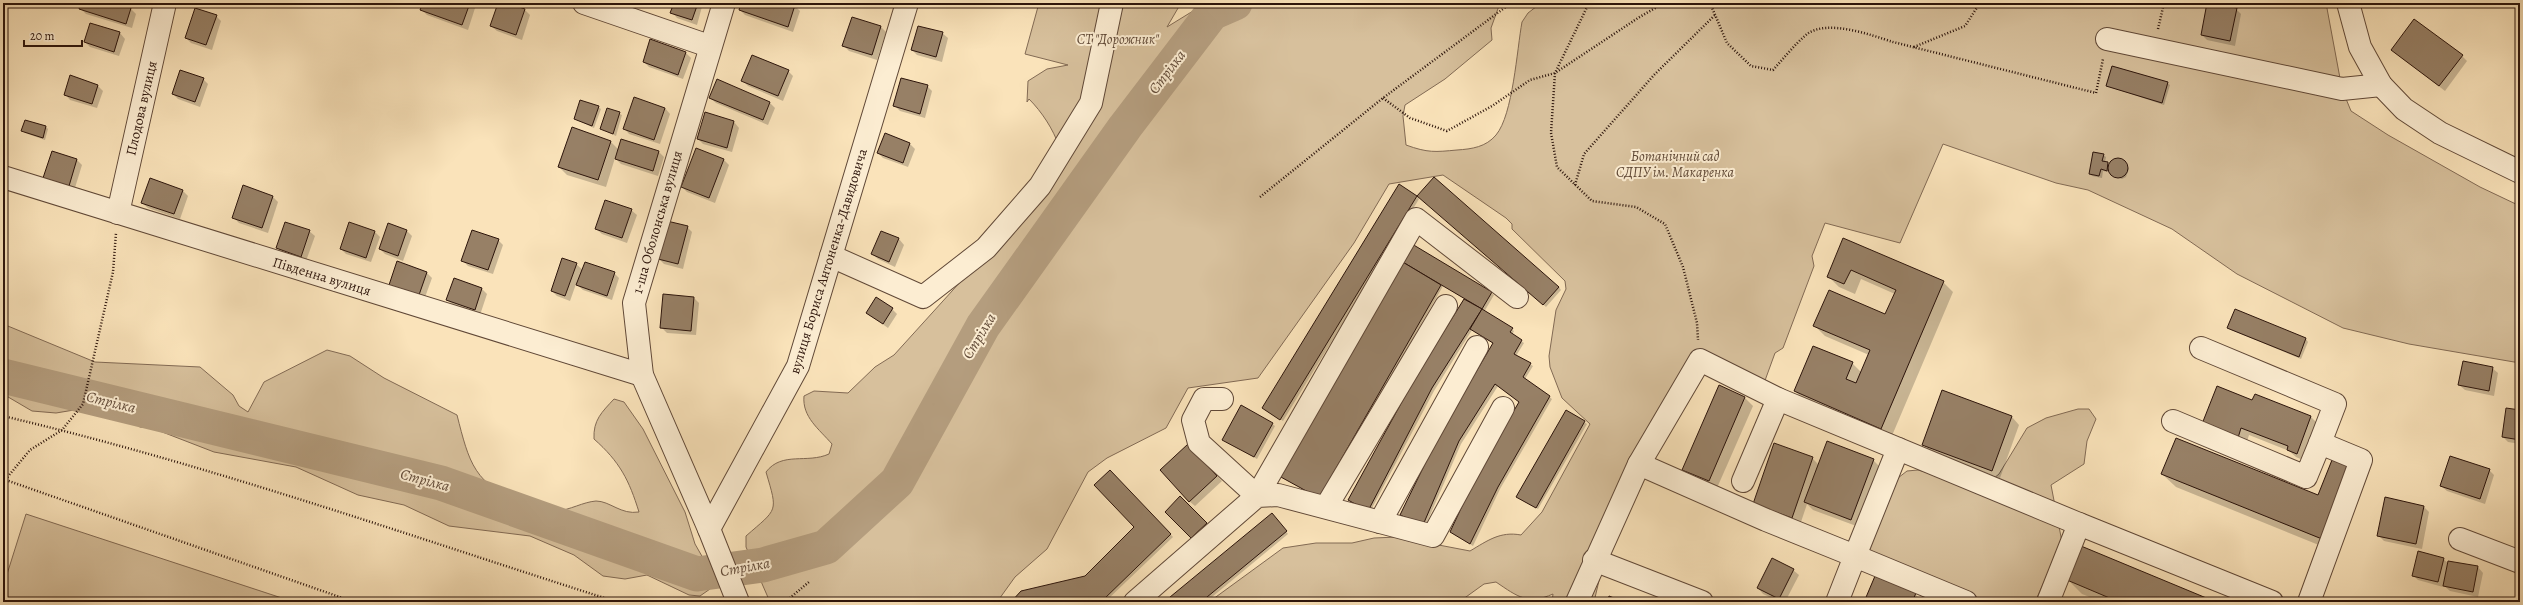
<svg xmlns="http://www.w3.org/2000/svg" width="2523" height="605" font-family="Alegreya,serif">
	<style>
		.green { fill: #d7c09c; stroke: #826a54 }
		.shadow { fill: #0003 }
		.lines { fill: none; stroke-linecap: round; stroke-linejoin: round }
		.river { stroke: #b49d7e; stroke-width: 35 }
		.building { fill: #978066; stroke: #2c140b }
		.minor-casing { stroke: #604837; stroke-width: 24 }
		.path { stroke: #2c140b; stroke-width: 2.5; stroke-dasharray: 1 2; stroke-linecap: butt }
		.minor { stroke: #fcedd2; stroke-width: 22 }
		.labels { text-anchor: middle; stroke-width: 4; stroke-linejoin: round; paint-order: stroke }
		.park-label { font-size: 14px; font-style: italic; fill: #5f4836; stroke: #fcedd2 }
		.street-label { font-size: 14px; fill: #2c140b; stroke: #fcedd2 }
		.water-label { font-size: 15px; font-style: italic; fill: #624b39; stroke: #fcedd2 }
	</style>
	<rect width="100%" height="100%" fill="#fae3ba"/>
	<filter id="stains"><feTurbulence type="fractalNoise" baseFrequency=".005" numOctaves="4"/><feColorMatrix values="0 0 0 0 .2 0 0 0 0 .09 0 0 0 0 .02 0 0 0 .5 -.17"/></filter>
	<radialGradient id="worn" r=".72"><stop offset=".6" stop-color="#630" stop-opacity="0"/><stop offset="1" stop-color="#630" stop-opacity=".3"/></radialGradient>
	<g class="green">
		<path d="M1039,3H1181L1167,27L1206,3H1500L1491,28L1492,40L1445,79L1405,105L1403,116L1406,145C1428,153 1435,152 1457,150C1472,149 1486,147 1496,135C1513,115 1517,49 1522,22L1528,13L1541,3H2326L2342,89L2351,111L2388,135L2480,187L2520,206V363L2409,344L2343,328L2237,274L2172,229L2088,190L2056,183L1943,144L1900,243L1825,223L1812,256L1814,266L1783,348L1775,353L1763,386L1709,361L1611,529L1594,602H1552L1553,594C1528,605 1518,597 1496,582L1484,584L1459,602H1209L1283,548L1316,543H1352L1374,538L1397,537L1470,551C1487,541 1500,531 1521,535L1542,512L1590,424L1562,398L1550,367L1549,356L1556,310L1566,289L1565,281L1512,229V224L1506,218L1443,175L1389,184L1354,243L1258,378L1188,388L1166,428L1107,458L1088,472L1047,549L1015,577L997,602H770L746,547V536C778,508 778,513 766,472C782,451 807,464 829,454L832,444C819,429 802,417 804,396L814,391L848,393L875,367L894,355L1001,237L1059,146C1053,129 1042,112 1029,99L1027,102L1028,81L1047,69L1068,65L1025,54Z"/>
		<path d="M3,324L95,362L200,367L233,395L239,406L248,412L264,382L327,350L350,356L384,378L457,415C469,462 474,486 525,503C535,507 546,512 557,511C570,510 583,502 596,501C610,501 621,515 639,512C629,480 620,462 594,439C593,420 602,412 614,399L624,402L643,429L685,512L695,544L715,579L710,589L700,596L689,595L647,575L625,579L603,576L574,555L530,536L449,526L404,505L358,495L296,467L214,452L152,428L140,427L104,405L56,413L32,411L3,394Z"/>
		<polygon points="2078,409 2089,409 2096,419 2087,441 2084,464 2051,485 2062,542 2035,602 1987,602 1914,578 1867,550 1885,488 1907,471 1918,470 1982,488 1999,474 2027,428 2046,418"/>
		<polygon points="26,514 294,602 3,602 3,587"/>
	</g>
	<g class="shadow">
		<polygon points="82,3 113,3 131,9 136,14 132,28 86,14 80,8"/>
		<polygon points="424,3 474,3 476,5 468,30 427,15 422,10"/>
		<polygon points="499,3 525,10 530,15 522,40 497,31 491,26"/>
		<polygon points="675,3 703,3 697,25 677,18 672,12"/>
		<polygon points="742,3 786,3 795,6 800,11 793,32 745,15 740,10"/>
		<polygon points="951,3 960,3 959,6"/>
		<polygon points="2208,3 2236,9 2241,14 2235,46 2207,40 2202,35"/>
		<polygon points="216,16 221,21 212,50 191,43 186,38"/>
		<polygon points="881,27 886,32 877,60 849,51 843,45"/>
		<polygon points="120,33 125,39 119,56 90,47 85,42"/>
		<polygon points="942,33 948,38 942,62 917,55 912,50"/>
		<polygon points="2392,50 2462,56 2467,61 2445,91"/>
		<polygon points="686,53 691,58 683,79 649,67 644,62"/>
		<polygon points="788,71 793,76 783,101 748,86 743,81"/>
		<polygon points="203,79 208,84 200,107 178,99 173,94"/>
		<polygon points="2167,83 2170,85 2164,105 2107,86"/>
		<polygon points="98,86 103,91 97,108 70,100 65,94"/>
		<polygon points="927,86 932,91 925,118 900,111 895,106"/>
		<polygon points="710,98 770,103 775,108 768,125 716,103"/>
		<polygon points="598,107 601,109 594,128 575,119"/>
		<polygon points="665,108 670,114 660,144 629,134 624,128"/>
		<polygon points="608,109 622,115 616,136 601,129"/>
		<polygon points="705,113 734,122 739,128 732,152 703,144 698,139"/>
		<polygon points="26,121 46,127 48,129 45,140 25,133 23,131"/>
		<polygon points="622,140 659,152 664,157 658,176 621,164 615,158 606,187 567,175 559,167 610,141 619,150"/>
		<polygon points="910,144 915,149 908,167 883,158 878,153"/>
		<polygon points="2103,155 2106,157 2105,162 2109,164 2112,161 2121,159 2129,169 2126,177 2122,179 2113,176 2110,169 2109,172 2103,171 2102,178 2092,176 2090,174"/>
		<polygon points="77,160 82,165 74,191 50,183"/>
		<polygon points="724,160 729,165 715,203 687,192 682,187"/>
		<polygon points="244,187 273,197 278,202 268,233 239,223 233,217"/>
		<polygon points="182,190 188,196 180,219 148,208 142,203"/>
		<polygon points="1417,196 1419,199 1283,421 1265,410 1263,408"/>
		<polygon points="1421,198 1559,287 1561,290 1546,307"/>
		<polygon points="631,210 637,215 627,243 602,234 596,229"/>
		<polygon points="350,223 375,232 380,237 371,262 346,254 341,249"/>
		<polygon points="687,227 692,232 683,269 664,264 659,259"/>
		<polygon points="309,231 315,236 306,261 283,253 277,248"/>
		<polygon points="407,231 412,236 403,261 385,254 380,249"/>
		<polygon points="882,232 899,239 904,245 895,267 878,259 872,254"/>
		<polygon points="498,240 503,245 493,274 468,266 462,260"/>
		<polygon points="1844,240 1943,282 1953,292 1891,438 1805,401 1795,391 1852,363 1861,372 1869,355 1825,336 1815,326 1886,315 1895,294 1861,279 1855,294 1839,287 1828,276"/>
		<polygon points="1412,246 1494,295 1484,312 1514,331 1512,335 1524,343 1516,356 1533,366 1525,379 1552,399 1500,489 1473,546 1451,532 1520,402 1498,386 1461,444 1425,527 1402,514 1494,344 1472,330 1434,391 1370,512 1349,500 1416,378 1465,299 1443,286 1321,499 1283,478"/>
		<polygon points="576,264 583,270 614,273 619,278 612,300 583,290 576,284 570,301 557,296 552,291"/>
		<polygon points="427,273 432,278 424,300 395,290 390,284"/>
		<polygon points="482,289 487,294 480,315 453,305 447,300"/>
		<polygon points="694,298 699,303 696,335 667,333 661,327"/>
		<polygon points="892,309 897,314 888,328 867,313"/>
		<polygon points="2236,310 2306,339 2308,342 2301,359 2231,330 2229,328"/>
		<polygon points="2492,368 2498,373 2494,396 2465,390 2459,385"/>
		<polygon points="1719,386 1745,398 1753,406 1717,488 1691,477 1684,470"/>
		<polygon points="1943,392 2012,417 2019,425 2000,478 1931,452 1924,445"/>
		<polygon points="2253,401 2311,417 2319,425 2305,461 2296,457 2289,451 2249,435 2246,445 2211,432"/>
		<polygon points="2520,411 2520,444 2508,442 2503,437"/>
		<polygon points="1584,422 1587,424 1538,509 1520,499"/>
		<polygon points="1272,424 1275,426 1257,459 1223,440"/>
		<polygon points="1193,451 1222,481 1195,506 1189,501"/>
		<polygon points="1812,458 1819,465 1873,460 1881,468 1859,527 1813,510 1807,504 1800,525 1762,512"/>
		<polygon points="2489,470 2494,475 2485,504 2447,491 2441,486"/>
		<polygon points="1110,471 1173,537 1105,602 1012,602 1022,592 1085,576 1136,528"/>
		<polygon points="2162,474 2319,497 2336,552 2176,487"/>
		<polygon points="1180,497 1211,529 1197,543 1166,512"/>
		<polygon points="2424,507 2429,512 2422,549 2384,541 2378,535"/>
		<polygon points="1274,516 1288,534 1206,602 1165,602"/>
		<polygon points="2443,559 2449,564 2478,567 2483,573 2478,597 2450,591 2443,585 2443,587 2418,580 2413,575"/>
		<polygon points="1793,570 1799,575 1785,602 1780,602 1763,594 1758,588"/>
		<polygon points="2068,580 2213,602 2102,602 2082,594"/>
		<polygon points="1915,594 1923,602 1865,602"/>
	</g>
	<g class="lines">
		<polyline class="river" points="3,376 441,483 697,574 763,565 826,547 897,482 983,326 1125,127 1212,13 1235,3"/>
	</g>
	<g class="building">
		<polygon points="81,3 116,3 131,8 126,24 79,9"/>
		<polygon points="423,3 470,3 462,25 420,10"/>
		<polygon points="498,3 508,3 525,9 516,35 490,26"/>
		<polygon points="674,3 698,3 692,20 670,13"/>
		<polygon points="741,3 789,3 795,5 788,27 739,10"/>
		<polygon points="2207,3 2237,8 2230,41 2201,35"/>
		<polygon points="195,8 217,15 206,45 185,38"/>
		<polygon points="852,17 881,26 872,55 842,46"/>
		<polygon points="2414,19 2463,55 2439,86 2391,50"/>
		<polygon points="90,23 120,32 114,52 84,42"/>
		<polygon points="918,26 943,32 936,57 911,50"/>
		<polygon points="650,39 686,52 678,75 643,62"/>
		<polygon points="752,55 789,70 778,96 741,81"/>
		<polygon points="2112,66 2168,82 2162,103 2106,86"/>
		<polygon points="180,70 204,78 195,102 172,94"/>
		<polygon points="70,75 98,85 92,104 64,95"/>
		<polygon points="901,78 928,85 920,114 893,106"/>
		<polygon points="717,79 770,102 763,120 709,98"/>
		<polygon points="634,97 665,108 654,140 623,129"/>
		<polygon points="580,100 599,106 592,126 574,119"/>
		<polygon points="607,108 620,112 613,134 600,129"/>
		<polygon points="705,112 734,121 727,148 697,139"/>
		<polygon points="25,120 46,126 43,138 21,131"/>
		<polygon points="572,127 611,141 598,180 558,167"/>
		<polygon points="885,133 910,143 903,163 877,153"/>
		<polygon points="621,139 659,151 653,171 615,159"/>
		<polygon points="696,148 724,159 709,198 681,187"/>
		<polygon points="52,151 77,159 69,186 43,178"/>
		<polygon points="2093,152 2104,154 2102,161 2108,162 2107,171 2101,169 2099,176 2089,174"/>
		<circle cx="2118" cy="168" r="10"/>
		<polygon points="1434,177 1559,287 1543,305 1417,196"/>
		<polygon points="150,178 183,190 174,214 141,203"/>
		<polygon points="1399,184 1417,196 1280,420 1262,408"/>
		<polygon points="243,185 273,196 262,228 232,218"/>
		<polygon points="605,200 632,209 622,238 595,229"/>
		<polygon points="667,221 688,226 678,264 658,259"/>
		<polygon points="285,222 310,230 301,257 276,248"/>
		<polygon points="349,222 375,231 366,258 340,249"/>
		<polygon points="388,223 407,230 398,256 379,249"/>
		<polygon points="472,230 499,239 488,270 461,261"/>
		<polygon points="881,231 899,238 889,262 871,254"/>
		<polygon points="1843,238 1944,281 1881,429 1794,391 1813,346 1853,362 1846,379 1856,383 1870,350 1813,326 1829,290 1885,314 1896,290 1851,270 1844,284 1827,277"/>
		<polygon points="1412,244 1492,292 1482,309 1401,261"/>
		<polygon points="562,258 577,263 565,296 551,291"/>
		<polygon points="397,261 427,272 419,295 389,285"/>
		<polygon points="1401,261 1441,285 1319,498 1279,476"/>
		<polygon points="585,262 615,272 607,296 576,285"/>
		<polygon points="454,278 482,288 475,310 446,300"/>
		<polygon points="663,294 694,297 691,331 660,328"/>
		<polygon points="876,297 893,308 883,324 866,313"/>
		<polygon points="1464,299 1482,309 1432,388 1368,511 1348,500 1415,378"/>
		<polygon points="1482,309 1513,328 1510,332 1522,340 1514,354 1531,363 1523,377 1550,396 1498,487 1470,544 1450,532 1478,472 1519,402 1495,384 1459,441 1423,525 1400,515 1440,433 1493,343 1470,329"/>
		<polygon points="2235,309 2306,338 2299,357 2227,328"/>
		<polygon points="2463,361 2493,367 2489,391 2458,385"/>
		<polygon points="1719,385 1745,397 1709,481 1682,470"/>
		<polygon points="2217,386 2252,400 2255,394 2311,416 2297,454 2287,450 2288,446 2241,428 2238,438 2202,424"/>
		<polygon points="1942,390 2012,416 1992,471 1922,445"/>
		<polygon points="1241,405 1273,423 1254,457 1222,440"/>
		<polygon points="2506,408 2520,410 2520,440 2502,437"/>
		<polygon points="1566,410 1585,421 1536,508 1516,497"/>
		<polygon points="2176,438 2318,495 2332,460 2351,467 2322,539 2161,474"/>
		<polygon points="1827,441 1874,459 1851,520 1804,502"/>
		<polygon points="1774,443 1813,457 1792,518 1753,504"/>
		<polygon points="1188,444 1217,476 1189,502 1160,470"/>
		<polygon points="2450,456 2490,469 2480,499 2440,486"/>
		<polygon points="1110,470 1171,534 1102,601 1011,602 1021,591 1085,576 1134,527 1094,485"/>
		<polygon points="1180,496 1207,523 1191,538 1165,512"/>
		<polygon points="2385,497 2424,506 2416,544 2377,536"/>
		<polygon points="1272,513 1287,531 1201,602 1164,602"/>
		<polygon points="2081,546 2216,602 2119,602 2067,580"/>
		<polygon points="2418,551 2444,558 2438,582 2412,576"/>
		<polygon points="1772,558 1794,569 1779,599 1757,588"/>
		<polygon points="2448,561 2478,566 2473,592 2443,586"/>
		<polygon points="1875,576 1916,593 1912,602 1864,602"/>
		<polygon points="1609,596 1624,602 1607,602"/>
	</g>
	<g class="lines">
		<g class="minor-casing">
			<g id="minor">
				<polyline points="584,3 709,46"/>
				<polyline points="724,3 634,303 642,375 709,529 738,602"/>
				<polyline points="2348,3 2360,47 2381,85 2404,109 2440,133 2520,172"/>
				<polyline points="2107,39 2342,89 2381,85"/>
				<polyline points="3,177 642,375"/>
				<polyline points="118,213 165,3"/>
				<polyline points="831,256 923,297 986,248 1040,186 1091,103 1112,3"/>
				<polyline points="2201,348 2335,404 2320,443"/>
				<polyline points="1222,399 1204,399 1193,420 1199,443 1257,496 1416,219 1517,297"/>
				<polyline points="2173,421 2306,477 2320,443 2361,460 2309,602"/>
				<polyline points="1639,464 1766,520 1855,556 1898,449"/>
				<polyline points="1743,481 1778,399 2079,524"/>
				<polyline points="1326,507 1446,306"/>
				<polyline points="1380,522 1477,347"/>
				<polyline points="709,529 798,366 907,3"/>
				<polyline points="2460,539 2520,562"/>
				<polyline points="1594,560 1702,602"/>
				<polyline points="1135,602 1257,496 1278,495 1433,536 1503,408"/>
				<polyline points="1577,602 1639,464 1700,360 1778,399"/>
				<polyline points="1837,602 1855,556 1966,602"/>
				<polyline points="2048,602 2079,524 2272,602"/>
			</g>
		</g>
		<g class="path">
			<polyline points="1589,3 1555,73 1551,133 1557,167 1592,201 1636,207 1665,224 1683,267 1697,323 1698,340"/>
			<path d="M1710,3L1727,43L1751,66L1773,70C1784,58 1795,44 1807,34C1828,19 1871,35 1893,42L2096,93L2103,59"/>
			<polyline points="2158,29 2164,3"/>
			<polyline points="1914,47 1965,26 1980,3"/>
			<polyline points="1383,98 1410,118 1447,131 1492,106 1530,80 1555,73 1638,18 1664,3"/>
			<polyline points="1575,185 1584,154 1654,75 1716,14"/>
			<polyline points="1260,197 1383,98 1511,3"/>
			<path d="M3,416C211,465 413,537 617,602"/>
			<polyline points="3,479 354,602"/>
			<polyline points="3,488 5,480 30,450 62,430 83,404 113,272 116,233"/>
			<polyline points="785,602 809,582"/>
		</g>
		<use href="#minor" class="minor"/>
	</g>
	<g class="labels">
		<g class="park-label">
			<text x="1118" y="44">СТ "Дорожник"</text>
			<text x="1675" y="161">Ботанічний сад<tspan x="1675" dy="16">СДПУ ім. Макаренка</tspan></text>
		</g>
		<g class="street-label">
			<text transform="translate(141 108) rotate(-77)" y="5">Плодова вулиця</text>
			<text transform="translate(657 222) rotate(-74)" y="5">1-ша Оболонська вулиця</text>
			<text transform="translate(828 261) rotate(-73)" y="5">вулиця Бориса Антоненка-Давидовича</text>
			<text transform="translate(322 276) rotate(17)" y="5">Південна вулиця</text>
		</g>
		<g class="water-label">
			<text transform="translate(1167 72) rotate(-53)" y="5">Стрілка</text>
			<text transform="translate(979 336) rotate(-59)" y="5">Стрілка</text>
			<text transform="translate(111 402) rotate(14)" y="5">Стрілка</text>
			<text transform="translate(425 480) rotate(15)" y="5">Стрілка</text>
			<text transform="translate(745 567) rotate(-10)" y="5">Стрілка</text>
		</g>
	</g>
	<rect width="2523" height="605" fill="none" stroke="#fae3ba" stroke-width="16"/>
	<rect x="4" y="4" width="2515" height="597" fill="none" stroke="#2c140b" stroke-width="2"/>
	<rect x="8" y="8" width="2507" height="589" fill="none" stroke="#2c140b"/>
	<path d="M24 40v6h58v-6" fill="none" stroke="#2c140b" stroke-width="2"/>
	<text x="30" y="40" font-size="12" fill="#2c140b" stroke="#fcedd2" stroke-width="3" paint-order="stroke">20 m</text>
	<rect width="100%" height="100%" filter="url(#stains)"/>
	<rect width="100%" height="100%" fill="url(#worn)"/>
</svg>
